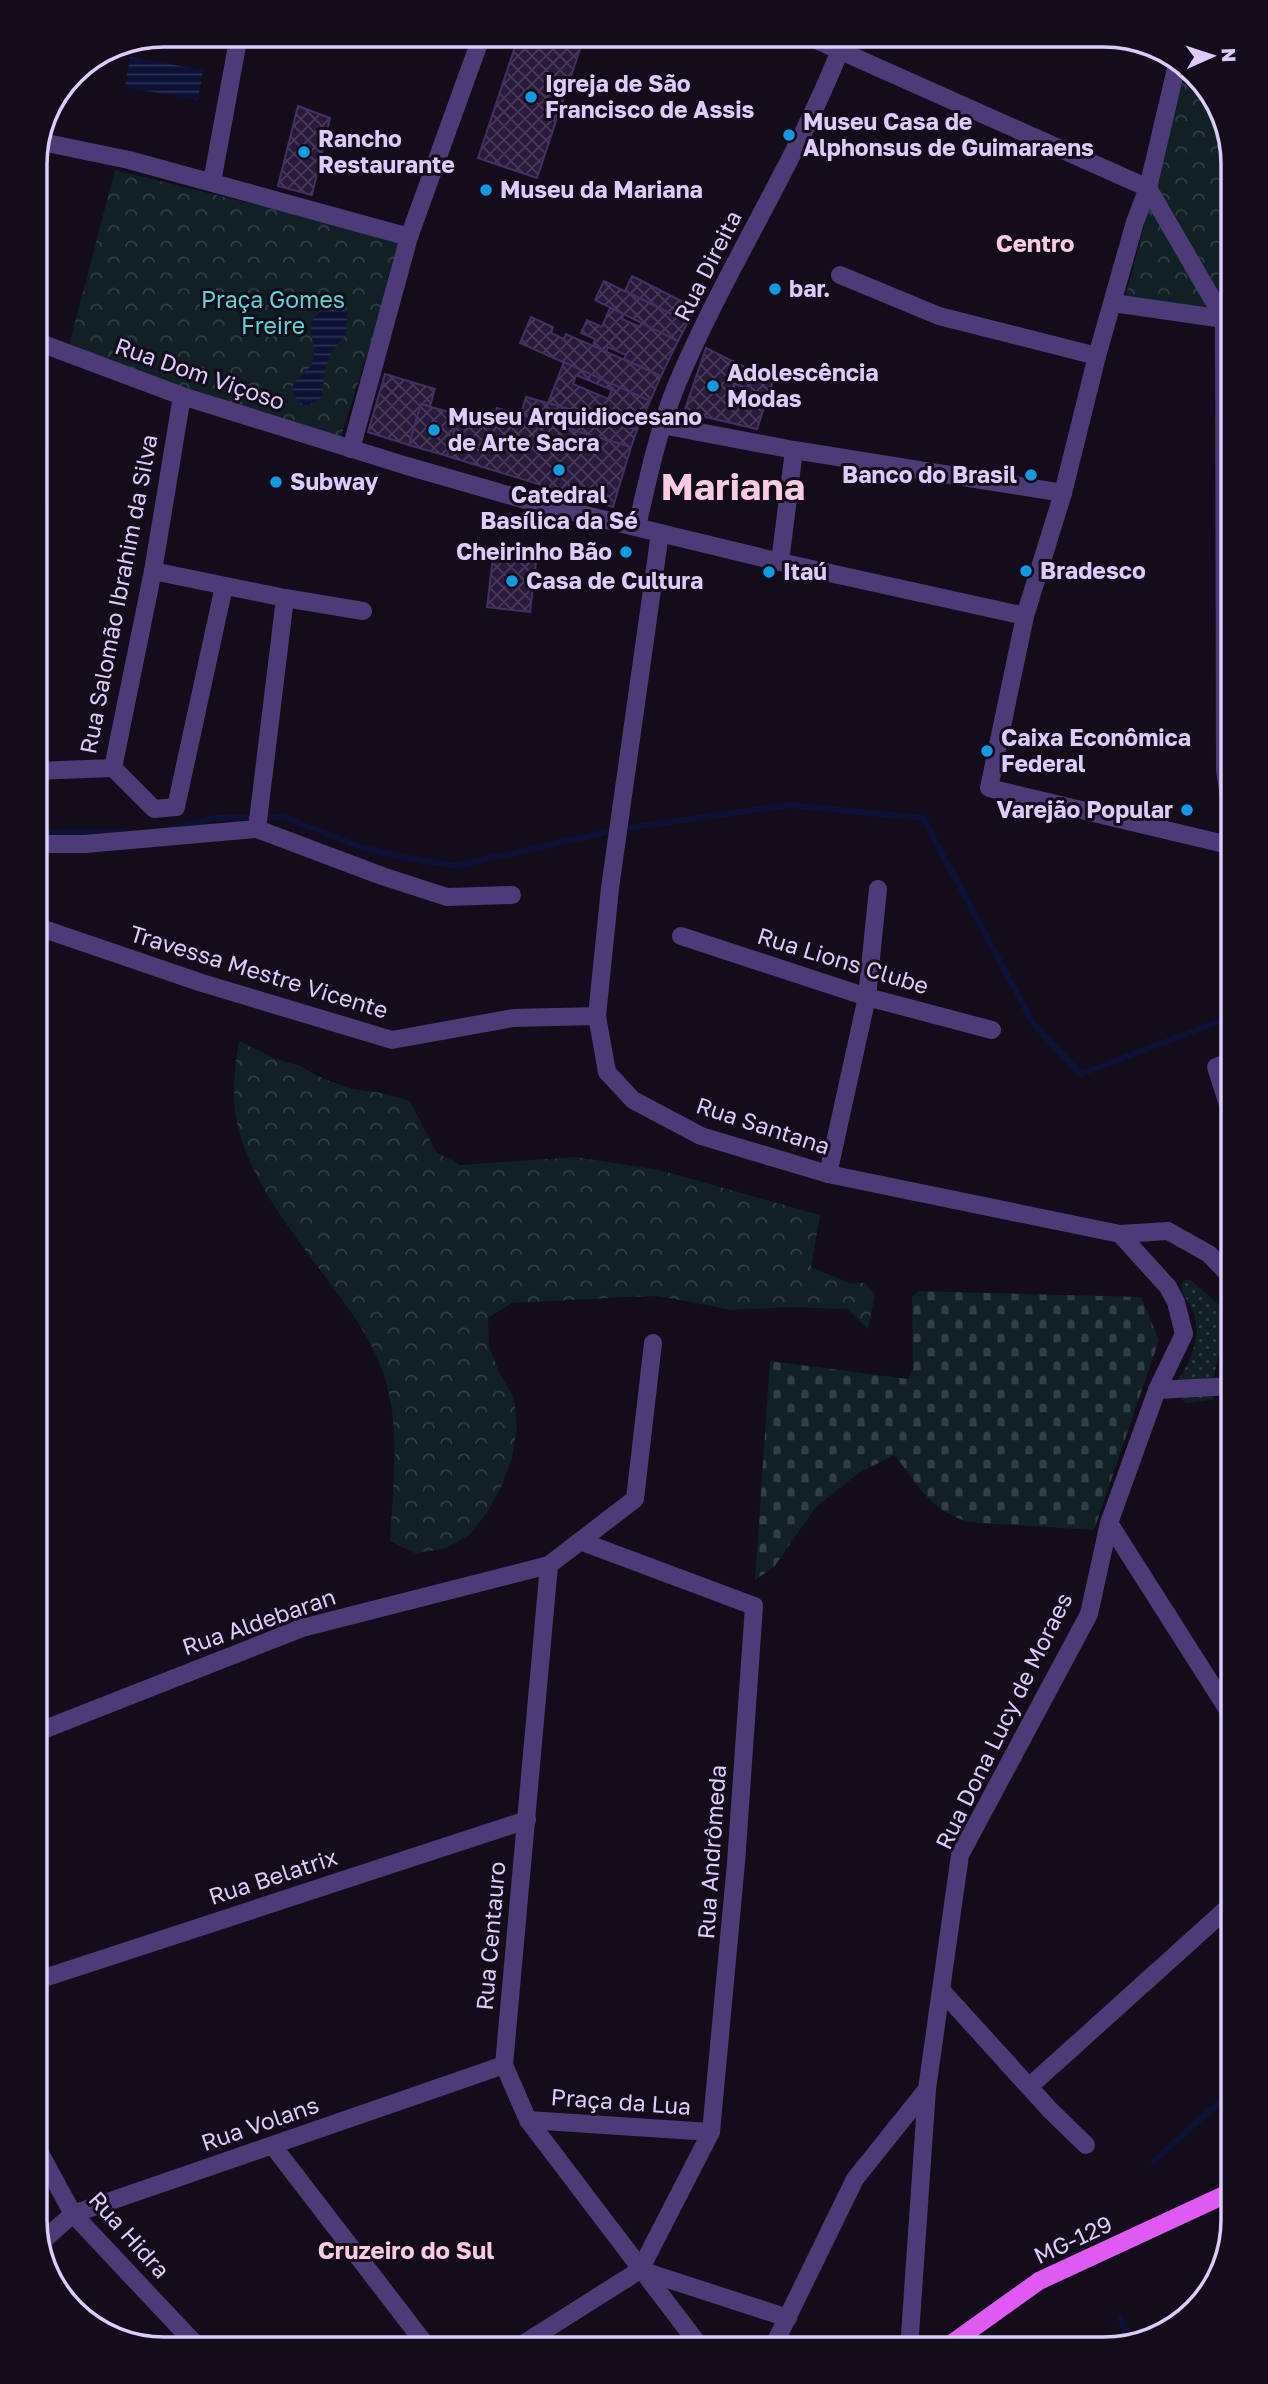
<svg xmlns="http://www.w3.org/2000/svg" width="1268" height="2384" font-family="'Golos Text',sans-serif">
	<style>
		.grass { fill: url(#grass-dots) }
		.forest { fill: url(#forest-crowns) }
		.cemetery { fill: url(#cemetery-stones) }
		.water { fill: url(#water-rules) }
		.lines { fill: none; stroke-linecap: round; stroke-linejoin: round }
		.stream { stroke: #0c1135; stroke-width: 6 }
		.building { fill: url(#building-cross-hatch); stroke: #462e65; stroke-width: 2; fill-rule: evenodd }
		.minor { stroke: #4c3b77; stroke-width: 18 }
		.major { stroke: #df5af2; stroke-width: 18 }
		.poi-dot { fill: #1199e1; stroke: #130c1b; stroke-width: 2.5 }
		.labels { text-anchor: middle; stroke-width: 6; stroke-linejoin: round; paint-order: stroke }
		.poi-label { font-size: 23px; font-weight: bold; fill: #dccbfb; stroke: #130c1b; text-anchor: start }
		.street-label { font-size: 23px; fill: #dccbfb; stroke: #130c1b }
		.park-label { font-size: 23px; fill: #5ed4d3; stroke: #130c1b }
		.neighbourhood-label { font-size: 24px; font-weight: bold; fill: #fbccdf; stroke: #130c1b }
		.town-label { font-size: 37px; font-weight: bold; fill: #fbccdf; stroke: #130c1b }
		.rim { fill: none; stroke: #dccbfb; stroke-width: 3.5 }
	</style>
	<defs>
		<pattern id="grass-dots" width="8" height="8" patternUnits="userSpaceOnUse" patternTransform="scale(1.75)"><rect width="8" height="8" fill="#102025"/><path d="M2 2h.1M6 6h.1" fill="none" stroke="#323f46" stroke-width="1.8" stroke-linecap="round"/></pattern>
		<pattern id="forest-crowns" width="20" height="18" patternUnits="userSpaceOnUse" patternTransform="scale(1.75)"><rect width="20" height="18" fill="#102025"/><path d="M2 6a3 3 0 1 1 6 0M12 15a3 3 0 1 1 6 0" fill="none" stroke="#323f46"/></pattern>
		<pattern id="cemetery-stones" width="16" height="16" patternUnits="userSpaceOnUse" patternTransform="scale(1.75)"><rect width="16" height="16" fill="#102025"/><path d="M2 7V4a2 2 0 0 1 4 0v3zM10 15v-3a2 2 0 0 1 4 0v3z" fill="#323f46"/></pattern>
		<pattern id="water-rules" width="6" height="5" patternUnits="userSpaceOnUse" patternTransform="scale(1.75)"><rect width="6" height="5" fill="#0c1135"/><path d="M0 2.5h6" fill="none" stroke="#2f3253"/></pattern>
		<pattern id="building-cross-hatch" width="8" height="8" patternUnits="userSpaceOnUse" patternTransform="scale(1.75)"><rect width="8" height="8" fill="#291a3b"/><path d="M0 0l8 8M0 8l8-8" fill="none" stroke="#473a58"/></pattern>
	</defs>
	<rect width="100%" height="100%" fill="#130c1b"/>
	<path class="grass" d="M1185,1280H1191L1220,1306L1223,1327V1339L1212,1382L1213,1400L1186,1403L1172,1388C1189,1366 1204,1338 1192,1309C1187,1298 1183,1298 1181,1284Z"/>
	<g class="forest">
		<polygon points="1186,67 1223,115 1233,165 1233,321 1124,302"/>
		<polygon points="115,170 403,241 338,446 68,349"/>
		<path d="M239,1041L273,1058L300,1066L324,1079L353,1089L382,1093L410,1101L436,1152L460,1165L576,1157L659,1170L820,1215L811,1267L849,1283H865L875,1294L868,1329L847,1309L789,1307L732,1310L658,1296L630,1297L512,1303L488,1318L489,1347L500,1374L514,1398L517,1428L512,1458L502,1485L487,1513L469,1535L444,1549L415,1553L390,1541C393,1480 403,1420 379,1362C369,1336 351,1312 335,1290C300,1242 254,1188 239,1131C231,1102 234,1071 239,1041Z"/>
	</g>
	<path class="cemetery" d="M918,1291L1141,1297L1159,1340L1094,1530L967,1522C926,1507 920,1486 894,1455L859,1473L816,1507L774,1567L755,1580L770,1361L908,1379L913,1369L912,1297Z"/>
	<g class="water">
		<polygon points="130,57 203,70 198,100 125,87"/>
		<path d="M333,307H340L348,313L345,336L332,351L325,369L322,397L306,407C275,383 306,378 312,363C321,340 294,319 333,307Z"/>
	</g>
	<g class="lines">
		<g class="stream">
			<polyline points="170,829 214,818 284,817 363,848 404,857 455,866 621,829 789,805 923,818 1034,1025 1081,1074 1233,1016"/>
			<polyline points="35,832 124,832"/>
			<polyline points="1154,2161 1207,2113 1233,2093"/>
			<polyline points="1120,2317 1129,2344"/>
		</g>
	</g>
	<g class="building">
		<polygon points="519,35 578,35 584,37 537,178 478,158"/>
		<polygon points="298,106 330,118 312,195 278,186"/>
		<polygon points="632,276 695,308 688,322 625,291"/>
		<polygon points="604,281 688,322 678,341 595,300"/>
		<polygon points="610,308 624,314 622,319 640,327 641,323 678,341 661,376 624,359 626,355 608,347 606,352 593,346 595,339 581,333 587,320 602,327"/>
		<polygon points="531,317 553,327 551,333 564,339 566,334 661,376 650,401 520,343"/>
		<path d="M706,348L773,381L757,429L684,412ZM735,384L748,389L740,407L728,402Z"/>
		<path d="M564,362L650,401L637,430L548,403ZM576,375L612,390L608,399L573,384Z"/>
		<polygon points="385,374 435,389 430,406 421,404 409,445 368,432"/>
		<polygon points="526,397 548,403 637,430 631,447 521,414"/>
		<polygon points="421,404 459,415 447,456 409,445"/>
		<polygon points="497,408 631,447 613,507 447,456 459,415 492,425"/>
		<polygon points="494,549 537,554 530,612 487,607"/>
	</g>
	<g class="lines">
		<g class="minor">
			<polyline points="805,35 1148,188"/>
			<polyline points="1178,60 1148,188 1135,222 1097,356 1063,493 1025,616 989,788 1233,846"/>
			<polyline points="42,142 129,160 409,237"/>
			<polyline points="212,182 239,35"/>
			<polyline points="1148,188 1224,319 1225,770 1233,823"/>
			<polyline points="840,275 939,316 1097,356"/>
			<polyline points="1113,303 1231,320"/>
			<polyline points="35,341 182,396 407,466 536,503 780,562 1025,616"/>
			<polyline points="662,425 794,450 1063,493"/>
			<polyline points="351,449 409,237 482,35"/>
			<path d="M637,527C648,478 658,430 677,384C727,265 800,157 846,35"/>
			<polyline points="660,533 610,888 597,1016 607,1072 633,1100 701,1136 828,1174 1120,1234 1168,1231 1209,1254 1233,1279"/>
			<polyline points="780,562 794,450"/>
			<polyline points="153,571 285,598 363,611"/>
			<polyline points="113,768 154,809 176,807 224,586"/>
			<polyline points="35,771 113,768 153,571 182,396"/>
			<polyline points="257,829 285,598"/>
			<polyline points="35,844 85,844 257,829 382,876 447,897 512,895"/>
			<polyline points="35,926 202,983 392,1040 513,1018 597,1016"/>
			<polyline points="681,936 867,997 992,1030"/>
			<polyline points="1233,1120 1216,1067 1233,1061"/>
			<polyline points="828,1174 867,997 878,889"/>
			<polyline points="1157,1390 1233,1386"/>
			<polyline points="1109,1523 1233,1718"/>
			<polyline points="580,1541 754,1606 736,1863 711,2132 640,2270"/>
			<polyline points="549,1565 504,2065 528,2120 702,2349"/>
			<polyline points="35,1733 302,1628 549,1565 635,1499 653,1343"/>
			<polyline points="35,1981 527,1820"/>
			<polyline points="942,1991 1050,2110 1086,2145"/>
			<polyline points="1030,2086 1233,1903"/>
			<polyline points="528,2120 711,2132"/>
			<polyline points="35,2144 73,2214 200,2349"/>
			<polyline points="273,2146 429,2349"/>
			<polyline points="40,2243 73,2214 504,2065"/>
			<polyline points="640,2270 788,2318"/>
			<polyline points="515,2349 640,2270"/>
			<polyline points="772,2349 855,2179 927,2089"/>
			<polyline points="909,2349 927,2089 960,1855 1089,1614 1109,1523 1157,1390 1184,1334 1176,1302 1168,1287 1120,1234"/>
		</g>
		<polyline class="major" points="944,2349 1039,2281 1233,2191"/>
	</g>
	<g class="poi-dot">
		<circle cx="531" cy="97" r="7"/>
		<circle cx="789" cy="135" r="7"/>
		<circle cx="304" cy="152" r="7"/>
		<circle cx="486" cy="190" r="7"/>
		<circle cx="775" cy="289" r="7"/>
		<circle cx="713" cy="386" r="7"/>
		<circle cx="434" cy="430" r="7"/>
		<circle cx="559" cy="470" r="7"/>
		<circle cx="1031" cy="475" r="7"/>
		<circle cx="276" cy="482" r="7"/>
		<circle cx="626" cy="552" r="7"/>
		<circle cx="1026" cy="571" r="7"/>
		<circle cx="769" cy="572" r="7"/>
		<circle cx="512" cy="581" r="7"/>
		<circle cx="987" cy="751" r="7"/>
		<circle cx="1187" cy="810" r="7"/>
	</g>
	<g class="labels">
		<g class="poi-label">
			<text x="545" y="92">Igreja de São<tspan x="545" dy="26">Francisco de Assis</tspan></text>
			<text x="803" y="130">Museu Casa de<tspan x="803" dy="26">Alphonsus de Guimaraens</tspan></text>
			<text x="318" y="147">Rancho<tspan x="318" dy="26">Restaurante</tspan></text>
			<text x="500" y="198">Museu da Mariana</text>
			<text x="789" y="297">bar.</text>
			<text x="727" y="381">Adolescência<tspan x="727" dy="26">Modas</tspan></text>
			<text x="448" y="425">Museu Arquidiocesano<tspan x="448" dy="26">de Arte Sacra</tspan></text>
			<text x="1017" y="483" text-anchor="end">Banco do Brasil</text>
			<text x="290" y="490">Subway</text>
			<text x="559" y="503" text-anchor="middle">Catedral<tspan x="559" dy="26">Basílica da Sé</tspan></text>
			<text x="612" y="560" text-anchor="end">Cheirinho Bão</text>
			<text x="1040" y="579">Bradesco</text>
			<text x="783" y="580">Itaú</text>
			<text x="526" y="589">Casa de Cultura</text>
			<text x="1001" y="746">Caixa Econômica<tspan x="1001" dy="26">Federal</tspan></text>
			<text x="1173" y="818" text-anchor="end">Varejão Popular</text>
		</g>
		<g class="street-label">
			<text transform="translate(708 266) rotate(-63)" y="8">Rua Direita</text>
			<text transform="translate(200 374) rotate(19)" y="8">Rua Dom Viçoso</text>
			<text transform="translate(119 594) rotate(-79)" y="8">Rua Salomão Ibrahim da Silva</text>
			<text transform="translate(843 961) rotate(17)" y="8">Rua Lions Clube</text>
			<text transform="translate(259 972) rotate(17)" y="8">Travessa Mestre Vicente</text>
			<text transform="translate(763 1126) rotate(18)" y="8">Rua Santana</text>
			<text transform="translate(259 1622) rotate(-19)" y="8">Rua Aldebaran</text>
			<text transform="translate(1004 1721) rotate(-64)" y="8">Rua Dona Lucy de Moraes</text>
			<text transform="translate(712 1852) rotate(-86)" y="8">Rua Andrômeda</text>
			<text transform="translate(273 1877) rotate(-18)" y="8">Rua Belatrix</text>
			<text transform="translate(491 1936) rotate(-85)" y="8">Rua Centauro</text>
			<text transform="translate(621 2102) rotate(4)" y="8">Praça da Lua</text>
			<text transform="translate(260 2124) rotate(-19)" y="8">Rua Volans</text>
			<text transform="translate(129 2235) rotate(48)" y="8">Rua Hidra</text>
			<text transform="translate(1073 2240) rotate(-25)" y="8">MG-129</text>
		</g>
		<g class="park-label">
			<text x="273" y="308">Praça Gomes<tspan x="273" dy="26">Freire</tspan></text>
		</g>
		<g class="neighbourhood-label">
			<text x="1035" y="252">Centro</text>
			<text x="406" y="2259">Cruzeiro do Sul</text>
		</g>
		<g class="town-label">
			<text x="733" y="500">Mariana</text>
		</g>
	</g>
	<path d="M0 0H1268V2384H0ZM164 47H1104A117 117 0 0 1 1221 164V2220A117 117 0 0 1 1104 2337H164A117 117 0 0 1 47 2220V164A117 117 0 0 1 164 47Z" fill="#130c1b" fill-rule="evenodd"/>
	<path class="rim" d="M164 47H1104A117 117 0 0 1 1221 164V2220A117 117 0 0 1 1104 2337H164A117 117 0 0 1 47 2220V164A117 117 0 0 1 164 47Z"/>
	<g transform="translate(1212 56) rotate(87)" stroke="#130c1b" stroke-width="5" paint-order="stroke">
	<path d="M0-5L12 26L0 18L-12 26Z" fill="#dccbfb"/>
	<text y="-10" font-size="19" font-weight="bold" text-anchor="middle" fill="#dccbfb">N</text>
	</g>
</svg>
